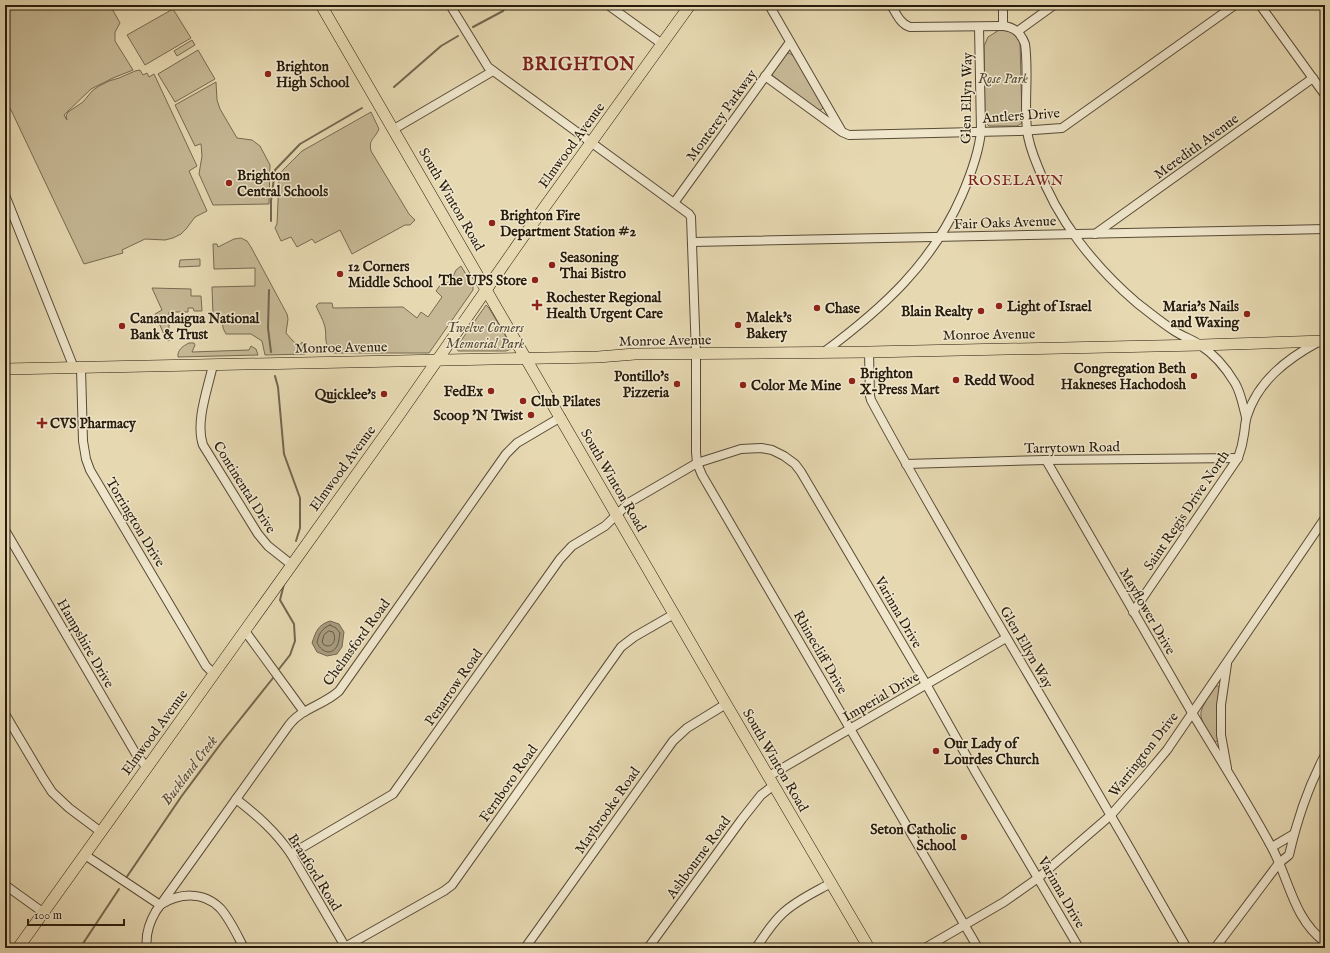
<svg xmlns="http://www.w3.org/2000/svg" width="1330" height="953" font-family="'IM FELL English',serif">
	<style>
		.green { fill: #c6b895; stroke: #776a51 }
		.water { fill: #a59879; stroke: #73664e }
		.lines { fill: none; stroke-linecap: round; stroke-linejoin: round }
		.shore { stroke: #665a43; stroke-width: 1 }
		.stream { stroke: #73664e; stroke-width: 2 }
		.minor-casing { stroke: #584b36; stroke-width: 10 }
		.major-casing { stroke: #281c0d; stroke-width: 12 }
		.minor { stroke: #efe6cc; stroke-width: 8 }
		.major { stroke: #e6d8b1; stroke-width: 11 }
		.poi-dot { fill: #8f2418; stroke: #efe6cc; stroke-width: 1.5 }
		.labels { text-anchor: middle; stroke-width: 3; stroke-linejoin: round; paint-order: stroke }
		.poi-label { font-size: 14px; font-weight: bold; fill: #281c0d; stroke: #efe6cc; text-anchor: start }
		.park-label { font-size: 14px; font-style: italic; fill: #574b36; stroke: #efe6cc }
		.street-label { font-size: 14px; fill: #281c0d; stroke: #efe6cc }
		.neighbourhood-label { font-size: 15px; letter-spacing: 1px; fill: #7a1f14; stroke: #efe6cc }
		.water-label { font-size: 15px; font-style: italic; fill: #5a4e38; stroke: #efe6cc }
		.district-label { font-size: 18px; font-weight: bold; letter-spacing: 1px; fill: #7a1f14; stroke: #efe6cc }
	</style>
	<rect width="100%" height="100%" fill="#e6d8b1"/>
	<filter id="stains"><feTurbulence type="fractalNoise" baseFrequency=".005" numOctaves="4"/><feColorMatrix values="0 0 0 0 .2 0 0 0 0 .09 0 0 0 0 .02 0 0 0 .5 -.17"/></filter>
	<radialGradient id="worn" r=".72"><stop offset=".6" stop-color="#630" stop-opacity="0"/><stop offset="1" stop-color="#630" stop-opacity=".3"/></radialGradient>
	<g class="green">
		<polygon points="5,5 110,5 120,23 115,32 115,41 133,70 113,78 91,89 64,115 67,120 66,116 68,112 83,102 92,91 99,86 109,81 119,78 135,71 140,70 143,75 147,73 149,77 154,74 197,166 189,171 207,211 195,217 186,229 181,234 173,238 165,240 145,239 122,250 123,253 84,264 11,110 5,101"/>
		<polygon points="173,9 191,38 145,65 127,35"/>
		<path d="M999,30C1010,30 1014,33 1020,42L1022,119V123L1017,126H989L985,122L984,46L988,37Z"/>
		<polygon points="192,40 195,45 177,56 174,51"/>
		<polygon points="198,50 215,79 175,102 158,74"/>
		<polygon points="789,53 794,56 822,105 823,108 821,110 817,110 772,75 772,73 786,54"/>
		<polygon points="216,82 217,100 220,109 237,138 252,140 260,146 270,165 269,204 213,205 199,174 202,156 201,144 200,144 195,146 175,105"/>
		<path d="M371,112L379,129C375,139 368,139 371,151L409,214L415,220L410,225H405L352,254L340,230L315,243L312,239L297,247L291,237L281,241L275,228L277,224L279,180L281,172L302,151Z"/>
		<polygon points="241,238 247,241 251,247 287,314 288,319 286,333 292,340 299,346 302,342 305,348 305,354 265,355 262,341 251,334 226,334 223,328 222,315 213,315 212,287 255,286 255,268 214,269 213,244 217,244 218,247 234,239"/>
		<polygon points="200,259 200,266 179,267 180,260"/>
		<path d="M461,266L473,286V290L429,353H333C323,344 327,338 325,327C323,319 319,313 316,306L319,303H332L333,308L403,307L417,318L421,312L428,317L442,297L436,291L441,284L447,283L452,279L456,270Z"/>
		<polygon points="152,288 191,289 191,296 201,296 202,311 194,311 193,308 188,308 188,312 169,312 169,341 166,339 155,314 162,310"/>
		<polygon points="486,305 489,308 511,345 511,349 506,351 458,351 456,347 458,345"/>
		<path d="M189,343H194L195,345L192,352L249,350L251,346L256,349L258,355L178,357C177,350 183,346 189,343Z"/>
		<path d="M1216,686H1218L1220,688L1217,713L1219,740L1215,742C1196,712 1196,716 1216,686Z"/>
	</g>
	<path class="water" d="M330,621L339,624L344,632L342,647L337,654L327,656L317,652L312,643C316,631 318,625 330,621Z"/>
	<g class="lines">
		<g class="shore">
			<path d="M330,625L336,628L340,633C339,637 339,643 337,646C331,657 320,651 317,642C319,634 322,628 330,625Z"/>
			<path d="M329,631L333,632C337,639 333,649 324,645L322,642L324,635Z"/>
		</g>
		<g class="stream">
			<polyline points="473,27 503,11 507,5"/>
			<polyline points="394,87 441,46 458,36"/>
			<polyline points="271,221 271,201 275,170 300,144 362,108"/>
			<polyline points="269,290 268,328 271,352"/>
			<polyline points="275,376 278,387 284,454 300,498 300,528 296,541"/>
			<polyline points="279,669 290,655 295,641 294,624 280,600 284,584"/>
			<polyline points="126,878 181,797 222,742 273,678"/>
			<polyline points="80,948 119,889"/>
		</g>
		<g class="minor-casing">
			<g id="minor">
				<polyline points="450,5 488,67 689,214 691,217 696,354 696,452 697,463 702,475 978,948"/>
				<polyline points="608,5 662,44"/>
				<polyline points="769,5 841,130"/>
				<path d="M891,5C896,13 900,24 910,27L1003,26"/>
				<path d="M1003,5V26C1015,27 1021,33 1025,44C1029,73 1024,101 1027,129C1028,142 1033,155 1038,167C1057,220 1095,267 1137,303C1150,313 1162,323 1176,332C1184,337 1193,340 1200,345C1214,354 1226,368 1235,383C1241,393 1243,406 1246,417"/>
				<polyline points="1260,5 1325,95"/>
				<polyline points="1018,31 1054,5"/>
				<polyline points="765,76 842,132 849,135 1020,131 1062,128 1235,5"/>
				<polyline points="394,129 493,71"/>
				<polyline points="5,195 74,368"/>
				<polyline points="674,203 790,42"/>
				<polyline points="1095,234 1313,78"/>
				<polyline points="693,242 1325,229"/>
				<path d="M824,352C883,308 932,264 962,195C971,174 979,153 981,131L979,27"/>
				<path d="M869,352L870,396L871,400C947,541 1031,677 1111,816C1137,860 1161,904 1187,948"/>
				<path d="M213,365C208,388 195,422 203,445L258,534L268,546L292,565"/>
				<polyline points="81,368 83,441 86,459 90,470 206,666 214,674"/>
				<path d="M1046,460C1095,544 1143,628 1191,711C1218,756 1246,800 1271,846C1289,878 1293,919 1325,942"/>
				<polyline points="906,464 1046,460 1238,458"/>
				<polyline points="5,530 136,754 147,768"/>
				<path d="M1133,612L1238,458C1241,450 1243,442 1244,434C1245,428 1245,422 1247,416C1258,381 1287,359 1318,342"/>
				<polyline points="245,631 304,712"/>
				<polyline points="1227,664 1221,705 1221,735 1227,768"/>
				<polyline points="5,714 43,778 52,792 69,808 101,832"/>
				<polyline points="769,776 1006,638"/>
				<path d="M236,799C258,816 275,831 291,854L346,948"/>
				<polyline points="1272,847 1294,834"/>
				<polyline points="291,854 393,794 560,559 572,546 605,526 630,502 697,463 741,449 761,448 772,450 784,456 795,464 801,472 926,684 976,773 1079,948"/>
				<path d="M85,855L160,905C179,893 203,891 220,908C230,919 237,935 244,948"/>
				<polyline points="5,885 44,913"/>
				<polyline points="345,947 444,891 452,885 621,647 634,637 674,614"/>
				<path d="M147,948C145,934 149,923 156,911L289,725C302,708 324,705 339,691L506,454L517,443L561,417"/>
				<polyline points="525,948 673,741 687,728 726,704"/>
				<polyline points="648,948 742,819 761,795 774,785"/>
				<path d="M756,948C764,936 772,923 783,913C797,900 815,892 831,883"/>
				<polyline points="925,948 1004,902 1038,878 1111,815 1146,775 1167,750 1325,518"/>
				<path d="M1215,948L1279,863L1289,855C1297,820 1308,787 1325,755"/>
			</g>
		</g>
		<g class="major-casing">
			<g id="major">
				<polyline points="321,5 726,704 869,948"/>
				<polyline points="5,369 492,359 598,357 635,354 869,352 1201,345 1325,341"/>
				<polyline points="18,948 399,415 523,237 690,5"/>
			</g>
		</g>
		<use href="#minor" class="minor"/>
		<use href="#major" class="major"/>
	</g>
	<g class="poi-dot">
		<circle cx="268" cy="74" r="4"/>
		<circle cx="229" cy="183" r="4"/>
		<circle cx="492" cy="223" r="4"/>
		<circle cx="552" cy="265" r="4"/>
		<circle cx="340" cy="274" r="4"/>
		<circle cx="535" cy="280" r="4"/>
		<path d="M535 299h4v4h4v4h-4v4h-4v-4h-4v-4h4z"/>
		<circle cx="999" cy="306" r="4"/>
		<circle cx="817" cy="308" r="4"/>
		<circle cx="981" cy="311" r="4"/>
		<circle cx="1247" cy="314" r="4"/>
		<circle cx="738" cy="325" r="4"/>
		<circle cx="122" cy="326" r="4"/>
		<circle cx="1194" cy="376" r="4"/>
		<circle cx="956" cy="380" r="4"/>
		<circle cx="852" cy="381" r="4"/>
		<circle cx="677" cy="384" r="4"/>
		<circle cx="743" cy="385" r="4"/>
		<circle cx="491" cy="391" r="4"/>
		<circle cx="384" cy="394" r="4"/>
		<circle cx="523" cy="401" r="4"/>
		<circle cx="531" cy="415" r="4"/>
		<path d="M40 417h4v4h4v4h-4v4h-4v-4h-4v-4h4z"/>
		<circle cx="936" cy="751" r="4"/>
		<circle cx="964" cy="837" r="4"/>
	</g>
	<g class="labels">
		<g class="poi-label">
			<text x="276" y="71">Brighton<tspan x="276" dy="16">High School</tspan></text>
			<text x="237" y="180">Brighton<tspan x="237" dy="16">Central Schools</tspan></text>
			<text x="500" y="220">Brighton Fire<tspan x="500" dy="16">Department Station #2</tspan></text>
			<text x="560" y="262">Seasoning<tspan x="560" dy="16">Thai Bistro</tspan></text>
			<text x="348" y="271">12 Corners<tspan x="348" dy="16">Middle School</tspan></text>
			<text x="527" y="285" text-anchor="end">The UPS Store</text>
			<text x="546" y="302">Rochester Regional<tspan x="546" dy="16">Health Urgent Care</tspan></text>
			<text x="1007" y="311">Light of Israel</text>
			<text x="1239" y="311" text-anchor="end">Maria's Nails<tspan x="1239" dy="16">and Waxing</tspan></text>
			<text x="825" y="313">Chase</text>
			<text x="973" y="316" text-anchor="end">Blain Realty</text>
			<text x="746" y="322">Malek's<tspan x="746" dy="16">Bakery</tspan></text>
			<text x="130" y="323">Canandaigua National<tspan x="130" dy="16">Bank &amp; Trust</tspan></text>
			<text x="1186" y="373" text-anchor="end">Congregation Beth<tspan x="1186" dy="16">Hakneses Hachodosh</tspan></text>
			<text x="860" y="378">Brighton<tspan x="860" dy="16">X-Press Mart</tspan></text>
			<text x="669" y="381" text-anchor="end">Pontillo's<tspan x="669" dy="16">Pizzeria</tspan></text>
			<text x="964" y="385">Redd Wood</text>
			<text x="751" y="390">Color Me Mine</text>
			<text x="483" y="396" text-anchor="end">FedEx</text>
			<text x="376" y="399" text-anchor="end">Quicklee's</text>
			<text x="531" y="406">Club Pilates</text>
			<text x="523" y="420" text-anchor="end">Scoop 'N Twist</text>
			<text x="50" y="428">CVS Pharmacy</text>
			<text x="944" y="748">Our Lady of<tspan x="944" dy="16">Lourdes Church</tspan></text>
			<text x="956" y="834" text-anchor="end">Seton Catholic<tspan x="956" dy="16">School</tspan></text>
		</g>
		<g class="park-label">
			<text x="1003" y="83">Rose Park</text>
			<text x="485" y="332">Twelve Corners<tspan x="485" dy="16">Memorial Park</tspan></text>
		</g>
		<g class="street-label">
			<text transform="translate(966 98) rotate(-89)" y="5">Glen Ellyn Way</text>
			<text transform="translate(721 115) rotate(-54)" y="5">Monterey Parkway</text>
			<text transform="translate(1021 115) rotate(-4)" y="5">Antlers Drive</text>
			<text transform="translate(571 145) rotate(-54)" y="5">Elmwood Avenue</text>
			<text transform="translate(1196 146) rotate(-36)" y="5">Meredith Avenue</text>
			<text transform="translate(452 199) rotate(60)" y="5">South Winton Road</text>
			<text transform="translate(1005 222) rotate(-2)" y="5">Fair Oaks Avenue</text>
			<text transform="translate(989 334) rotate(-1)" y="5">Monroe Avenue</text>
			<text transform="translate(665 340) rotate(-1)" y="5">Monroe Avenue</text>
			<text transform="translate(341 347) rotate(-1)" y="5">Monroe Avenue</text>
			<text transform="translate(1072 447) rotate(-1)" y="5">Tarrytown Road</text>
			<text transform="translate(342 468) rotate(-54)" y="5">Elmwood Avenue</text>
			<text transform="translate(614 480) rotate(60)" y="5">South Winton Road</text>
			<text transform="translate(245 487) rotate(58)" y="5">Continental Drive</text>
			<text transform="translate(1186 510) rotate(-56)" y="5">Saint Regis Drive North</text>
			<text transform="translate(136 522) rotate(59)" y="5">Torrington Drive</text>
			<text transform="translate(1148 611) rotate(60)" y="5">Mayflower Drive</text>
			<text transform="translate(899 612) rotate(60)" y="5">Varinna Drive</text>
			<text transform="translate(356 642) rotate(-54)" y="5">Chelmsford Road</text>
			<text transform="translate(86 643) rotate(60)" y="5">Hampshire Drive</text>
			<text transform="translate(1027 647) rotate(60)" y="5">Glen Ellyn Way</text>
			<text transform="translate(821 652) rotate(60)" y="5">Rhinecliff Drive</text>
			<text transform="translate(453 687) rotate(-55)" y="5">Penarrow Road</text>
			<text transform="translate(881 696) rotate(-30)" y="5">Imperial Drive</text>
			<text transform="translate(154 732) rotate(-54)" y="5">Elmwood Avenue</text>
			<text transform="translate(1143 754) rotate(-52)" y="5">Warrington Drive</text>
			<text transform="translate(776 760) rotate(60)" y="5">South Winton Road</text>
			<text transform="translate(508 783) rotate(-55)" y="5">Fernboro Road</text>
			<text transform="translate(607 810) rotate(-55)" y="5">Maybrooke Road</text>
			<text transform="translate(698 857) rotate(-54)" y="5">Ashbourne Road</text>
			<text transform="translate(315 872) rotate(58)" y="5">Branford Road</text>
			<text transform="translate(1062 892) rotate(60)" y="5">Varinna Drive</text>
		</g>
		<g class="neighbourhood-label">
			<text x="1016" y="185">ROSELAWN</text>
		</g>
		<g class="water-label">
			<text transform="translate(189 770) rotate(-53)" y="5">Buckland Creek</text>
		</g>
		<g class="district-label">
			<text x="579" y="70">BRIGHTON</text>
		</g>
	</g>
	<rect width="1330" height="953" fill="none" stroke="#e6d8b1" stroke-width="20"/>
	<rect x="6" y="6" width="1318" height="941" fill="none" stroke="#281c0d" stroke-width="2"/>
	<rect x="10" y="10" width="1310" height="933" fill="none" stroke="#281c0d"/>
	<path d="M28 919v6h96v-6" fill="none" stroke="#281c0d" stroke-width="2"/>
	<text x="34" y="919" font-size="12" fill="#281c0d" stroke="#efe6cc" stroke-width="3" paint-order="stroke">100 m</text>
	<rect width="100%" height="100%" filter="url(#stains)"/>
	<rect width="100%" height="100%" fill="url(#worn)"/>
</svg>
